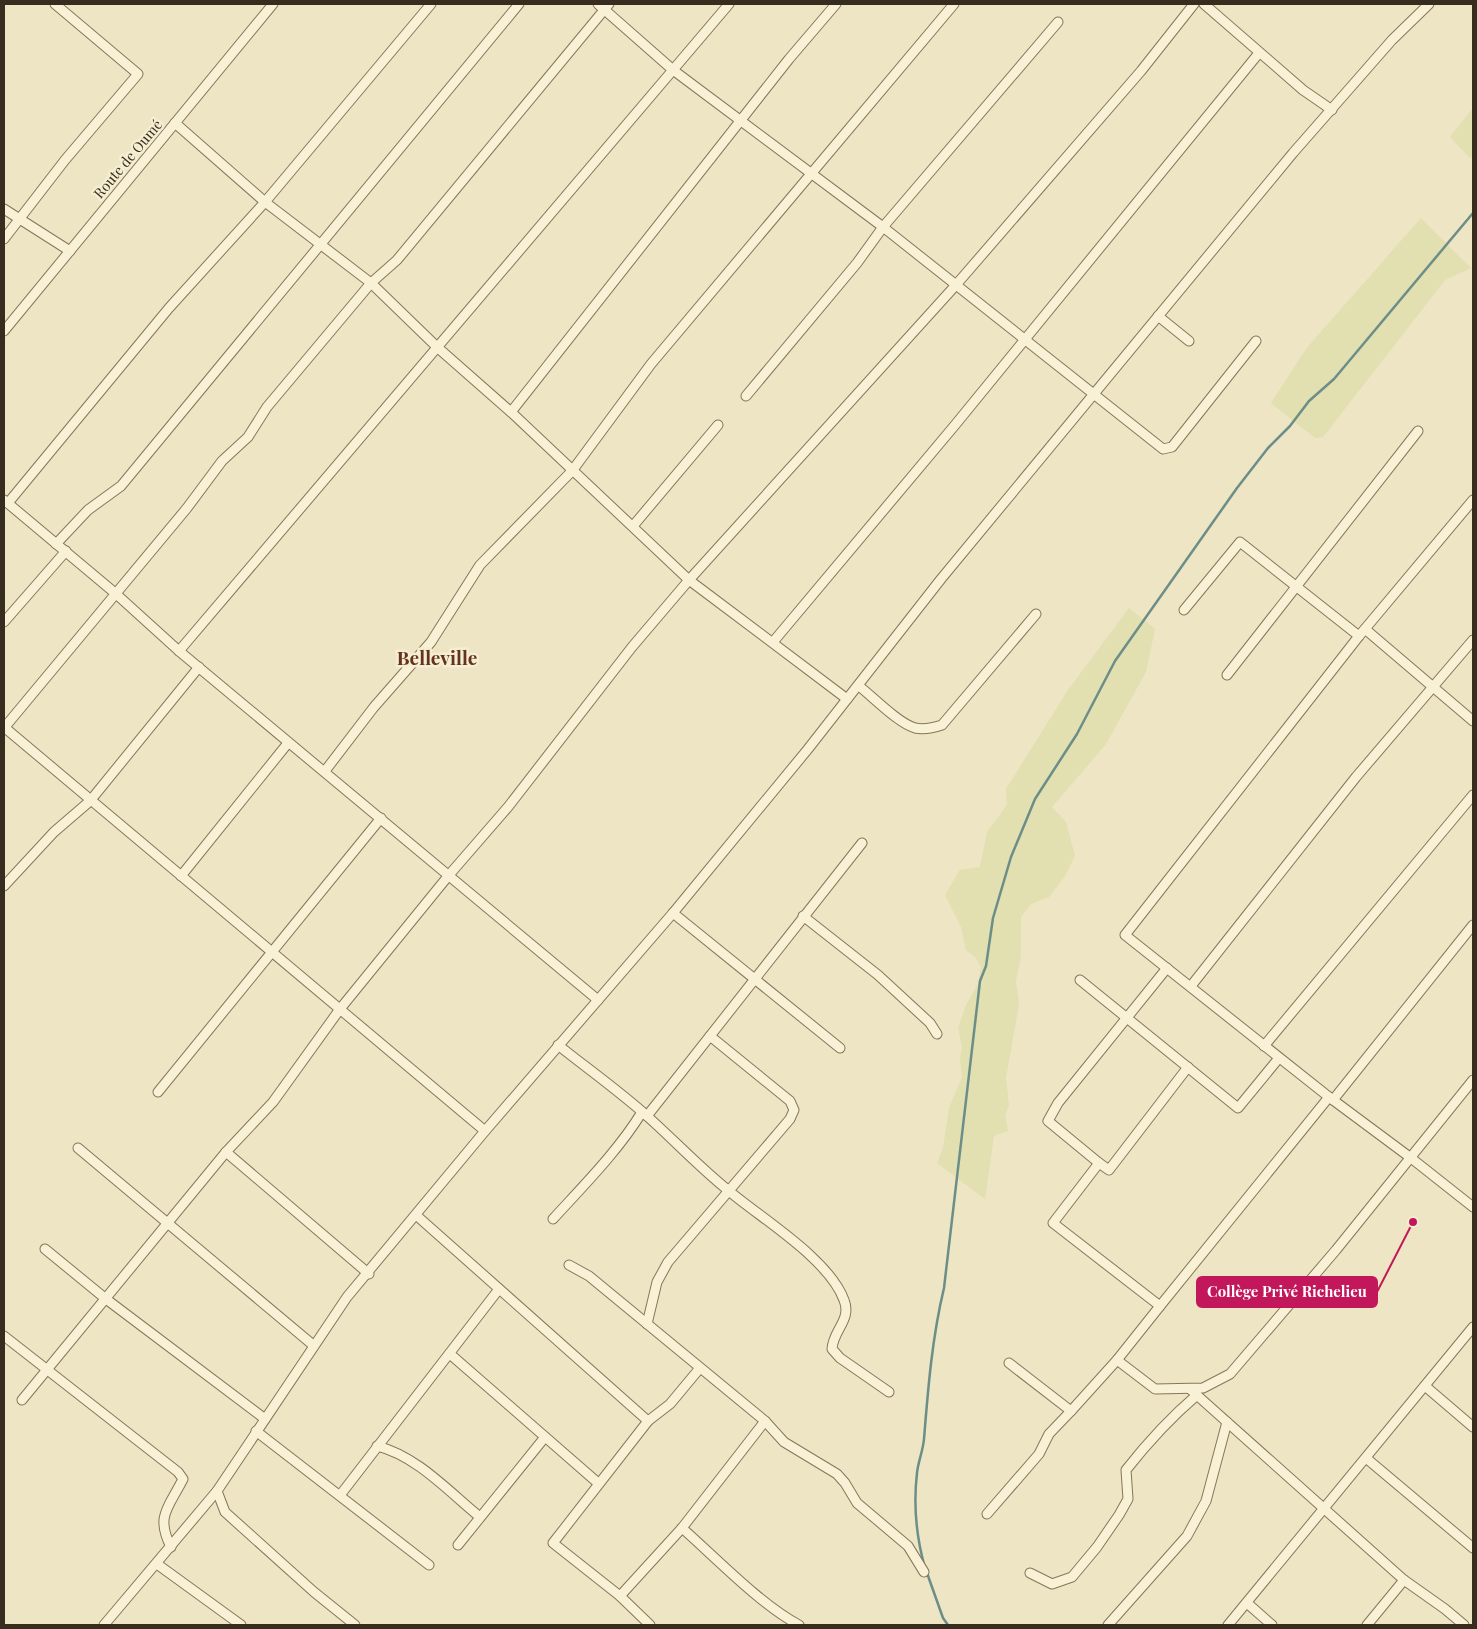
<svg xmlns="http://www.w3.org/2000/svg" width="1477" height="1629" font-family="'Playfair Display',serif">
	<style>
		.farmland { fill: #e2dfb0 }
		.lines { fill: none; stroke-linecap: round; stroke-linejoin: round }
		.stream { stroke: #6c8e89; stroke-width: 2.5 }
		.minor-casing { stroke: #87765a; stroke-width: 11 }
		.minor { stroke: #f8f1d6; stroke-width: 9 }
		.labels { text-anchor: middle; stroke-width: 5; stroke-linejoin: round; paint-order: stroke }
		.street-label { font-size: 14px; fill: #372d1e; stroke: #f5eed2 }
		.district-label { font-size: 19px; font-weight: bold; fill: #63331e; stroke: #f5eed2 }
		.leader { fill: none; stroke: #c2185b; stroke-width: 2 }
		.callout-dot { fill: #c2185b; stroke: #f5eed2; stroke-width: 2 }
		.callout { fill: #c2185b; stroke: #c2185b; stroke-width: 2 }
		.callout-label { font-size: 15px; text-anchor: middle; font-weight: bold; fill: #fff }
	</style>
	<rect width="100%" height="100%" fill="#ede5c3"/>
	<g class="farmland">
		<polygon points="1473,108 1473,156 1470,158 1450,137"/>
		<polygon points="1421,218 1471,268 1445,280 1323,437 1315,438 1271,403 1306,349"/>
		<polygon points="1129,608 1155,629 1146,672 1106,744 1052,807 1066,822 1075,856 1065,876 1049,897 1031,904 1021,917 1021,956 1016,981 1019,1004 1006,1078 1009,1106 1005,1115 1008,1131 994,1136 985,1199 937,1163 943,1148 949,1108 962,1077 960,1058 962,1047 958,1028 966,1005 978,984 981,967 976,958 966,950 961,927 945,895 960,870 980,867 987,832 1007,805 1006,789 1068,690"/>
	</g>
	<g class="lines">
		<g class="stream">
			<path d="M925,1568C916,1536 913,1507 917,1473C918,1462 923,1451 924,1439C928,1389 932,1338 944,1288L980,981L986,966L993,918L1011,857L1035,799L1077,734L1115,661L1237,488L1268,448L1290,426L1309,401L1334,379L1473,213"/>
			<polyline points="927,1573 943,1618 948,1625"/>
		</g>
		<g class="minor-casing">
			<g id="minor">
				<polyline points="598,4 673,70 883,227 1163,449 1172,447 1256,341"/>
				<polyline points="1204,4 1303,90 1332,110"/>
				<polyline points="175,123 265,202 371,283 437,347 511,412 689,580 847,699"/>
				<polyline points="4,209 70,251"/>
				<polyline points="4,239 65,160 138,74 55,4"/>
				<polyline points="1158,316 1189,341"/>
				<polyline points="4,331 273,4"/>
				<polyline points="746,396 857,263 883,227 1058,22"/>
				<polyline points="511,412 789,59 836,4"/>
				<polyline points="4,500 115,593 179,651 598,1000"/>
				<polyline points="1473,500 1359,636 1125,935 1329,1097 1411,1158 1473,1207"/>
				<polyline points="8,503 169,308 265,202 431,4"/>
				<polyline points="633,526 718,425"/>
				<polyline points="56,544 88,510 121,486 519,4"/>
				<polyline points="1184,610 1240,542 1359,636"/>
				<polyline points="4,622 66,551"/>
				<polyline points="1365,629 1473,721"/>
				<polyline points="773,642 955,425 1259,53"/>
				<polyline points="179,651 729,4"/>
				<polyline points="1227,675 1418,431"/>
				<path d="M859,686C873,697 898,723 915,728C925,730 933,728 942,725L1036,614"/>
				<polyline points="4,727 485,1131"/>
				<polyline points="4,728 187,508 222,461 248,437 267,407 371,283 397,260 609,4"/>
				<polyline points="325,771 374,707 431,642 480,565 572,471 651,364 954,4"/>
				<polyline points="181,876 288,743"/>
				<polyline points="4,886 54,832 90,801 199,667"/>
				<polyline points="673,913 840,1048"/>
				<polyline points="803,916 878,975 930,1023 937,1034"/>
				<polyline points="1080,980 1238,1108 1279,1058"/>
				<polyline points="1191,986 1356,777 1473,640"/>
				<path d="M558,1045C588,1069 619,1091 647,1116C675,1141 700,1168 729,1191C762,1219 829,1259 844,1300C852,1320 833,1330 832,1349L840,1358L889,1392"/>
				<polyline points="1264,1046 1473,795"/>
				<polyline points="158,1092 381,818"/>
				<polyline points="1333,1100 1473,925"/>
				<polyline points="647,1116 862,843"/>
				<polyline points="78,1148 313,1345"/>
				<polyline points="226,1152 369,1274"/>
				<polyline points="1099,1163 1048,1121 1058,1103 1167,968"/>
				<polyline points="416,1215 648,1421 553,1543 620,1596 650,1625"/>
				<path d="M553,1219C584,1185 618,1151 642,1112"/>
				<polyline points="45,1249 106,1299 265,1419"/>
				<polyline points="569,1265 589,1276 765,1421 784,1442 837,1474 845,1483 857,1503 908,1546 924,1572"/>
				<polyline points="1160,1306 1329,1097"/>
				<polyline points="647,1324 657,1282 668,1262 790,1119 794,1110 790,1101 710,1036"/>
				<path d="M4,1336L178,1472L183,1479C169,1507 155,1516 171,1547"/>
				<polyline points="450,1354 598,1483"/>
				<polyline points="1117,1360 1155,1389 1203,1388 1230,1374 1336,1250 1473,1080"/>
				<polyline points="1009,1363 1071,1411 1117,1360 1160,1306 1053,1223 1099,1163 1109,1170 1188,1067"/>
				<polyline points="1425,1386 1473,1427"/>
				<polyline points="1190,1389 1404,1580 1445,1609 1464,1625"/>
				<polyline points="22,1400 226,1152 273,1102 340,1009 449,875 508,807 632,647 689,580 955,286 1141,71 1194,4"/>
				<polyline points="648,1421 670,1404 700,1368"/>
				<polyline points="256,1431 429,1565"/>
				<path d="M377,1446C417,1456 449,1492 480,1517"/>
				<polyline points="1366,1458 1473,1548"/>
				<polyline points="217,1491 225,1512 314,1592 355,1625"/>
				<polyline points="341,1494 499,1289"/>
				<polyline points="987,1514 1039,1454 1049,1434 1071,1411"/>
				<path d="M682,1528C716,1558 761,1605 799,1625"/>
				<polyline points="458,1545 545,1437"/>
				<polyline points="157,1564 241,1625"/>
				<path d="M1030,1573L1052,1584L1072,1577L1097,1547L1119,1515L1128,1499L1126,1470C1148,1442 1170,1418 1197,1395"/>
				<polyline points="620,1596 682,1528 765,1421"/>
				<polyline points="1247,1603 1272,1625"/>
				<polyline points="104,1625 217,1491 347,1297 485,1131 673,913 808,749 941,579 1293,153 1392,40 1429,4"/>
				<polyline points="1108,1625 1187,1536 1206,1501 1227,1422"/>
				<polyline points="1228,1625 1473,1327"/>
				<polyline points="1367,1625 1404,1580"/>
			</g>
		</g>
		<use href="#minor" class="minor"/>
	</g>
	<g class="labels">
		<g class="street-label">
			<text transform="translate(128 159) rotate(-50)" y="5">Route de Oumé</text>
		</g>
		<g class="district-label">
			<text x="437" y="665">Belleville</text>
		</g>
	</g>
	<path class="leader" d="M1413 1222L1377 1292"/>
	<circle class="callout-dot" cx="1413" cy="1222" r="5"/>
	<rect class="callout" x="1197" y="1277" width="180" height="30" rx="5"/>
	<g class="callout-label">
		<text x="1287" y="1297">Collège Privé Richelieu</text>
	</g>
	<rect width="1477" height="1629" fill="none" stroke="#372d1e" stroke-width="10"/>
</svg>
